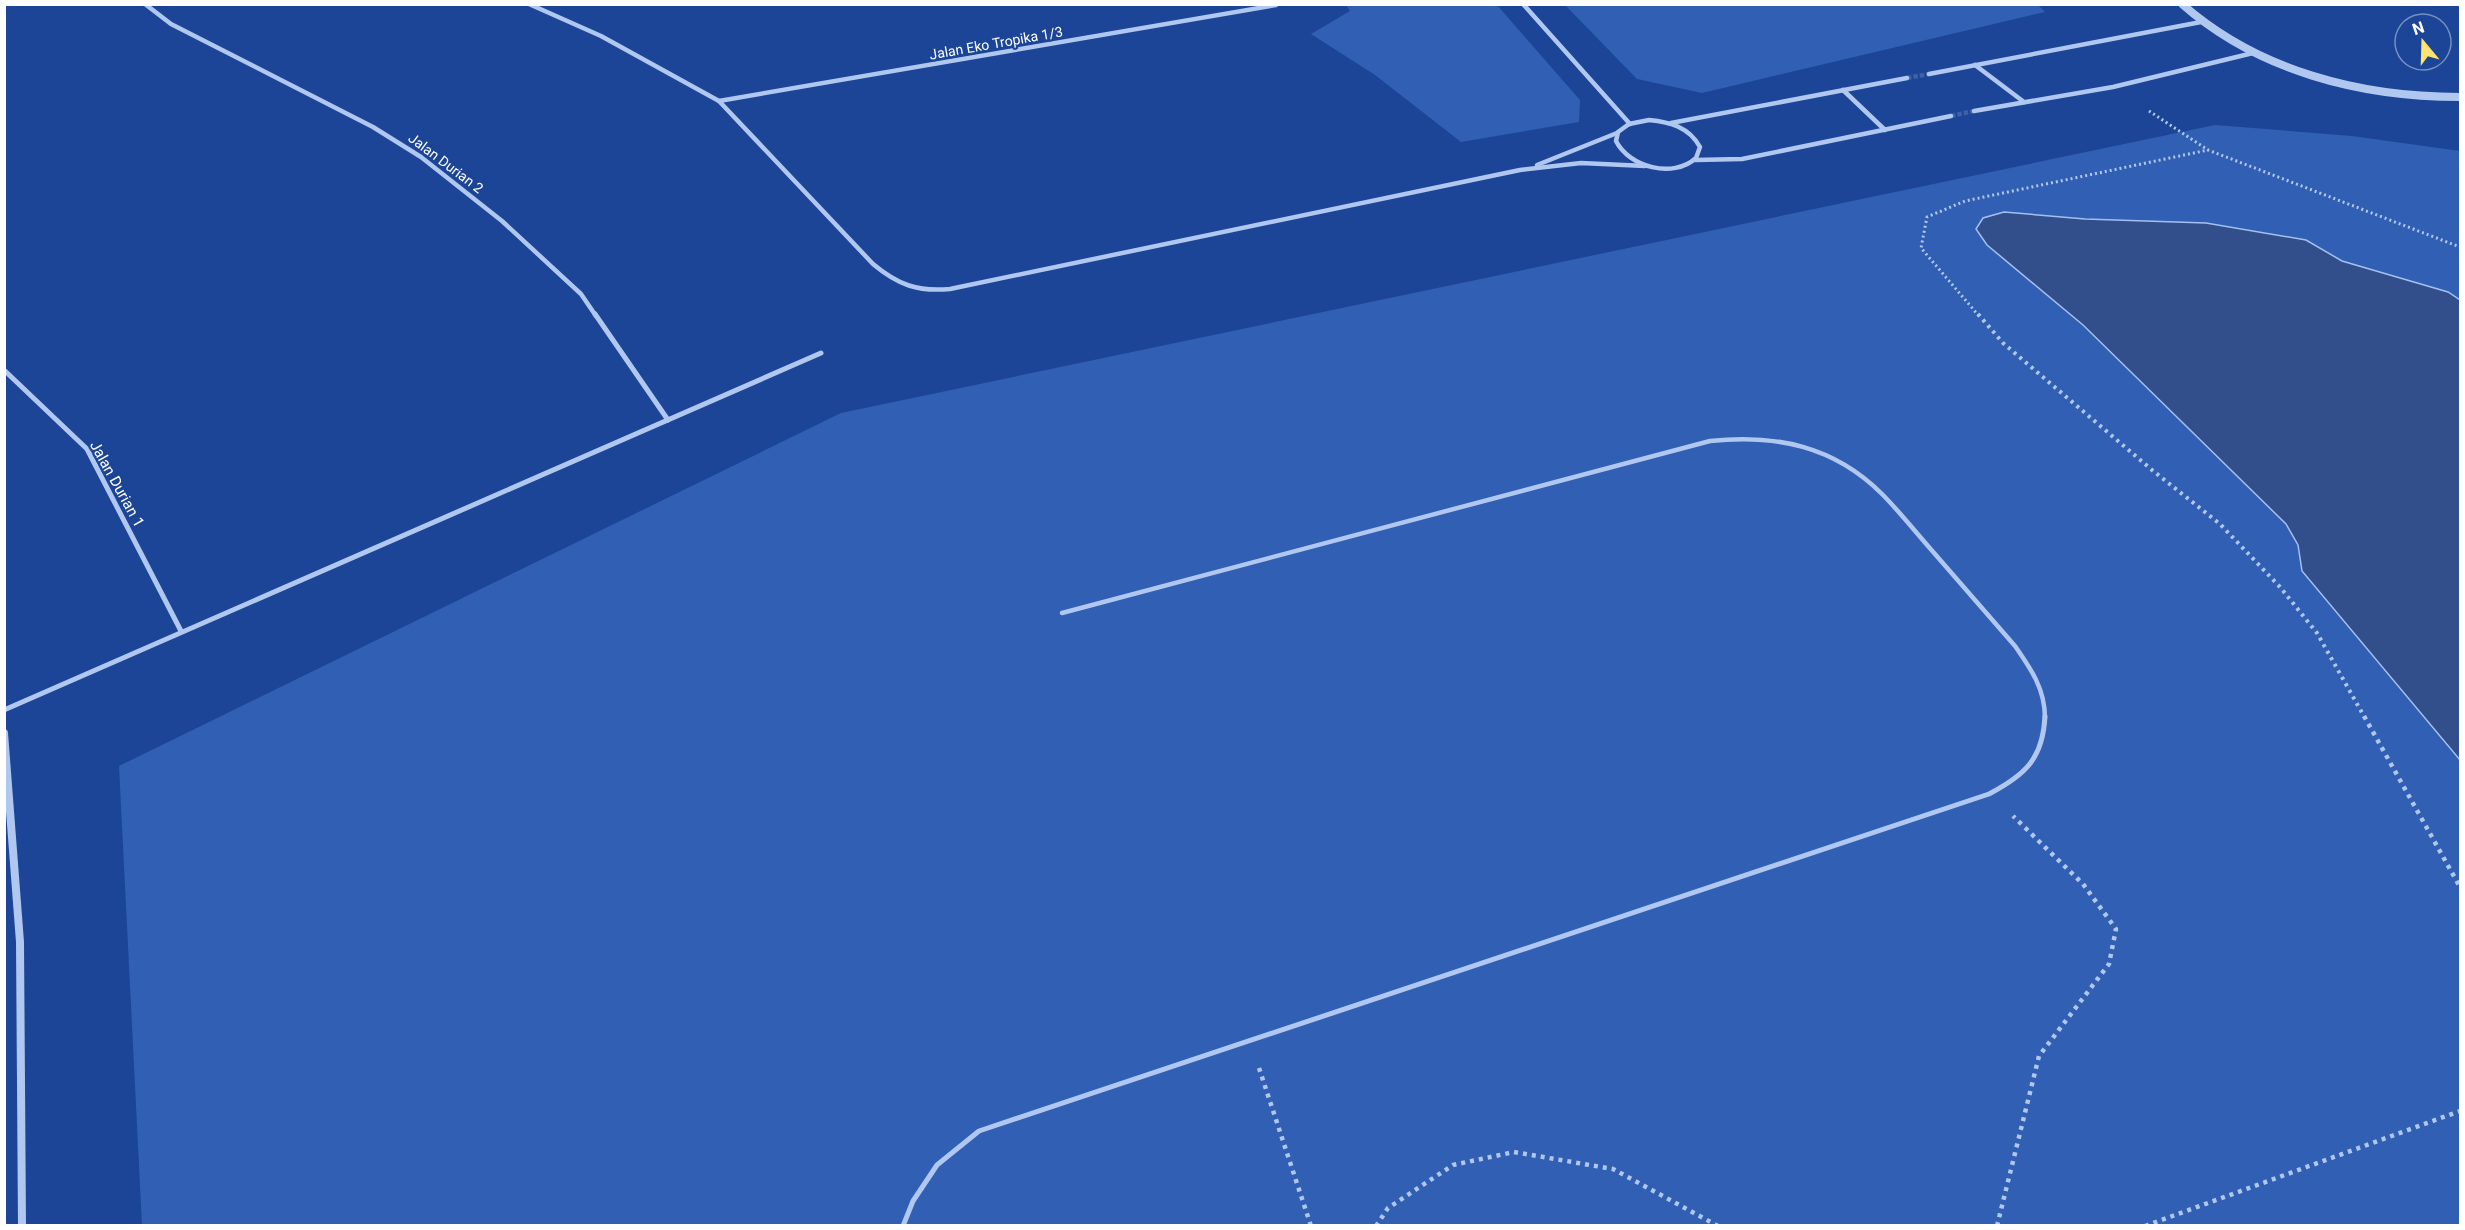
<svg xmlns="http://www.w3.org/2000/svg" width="2465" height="1230" font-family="Roboto,sans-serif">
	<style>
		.green { fill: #305fb4 }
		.water { fill: #324f8c; stroke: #a4c0f1; stroke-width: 1.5 }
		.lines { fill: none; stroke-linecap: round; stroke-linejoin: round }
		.minor-tunnel { stroke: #3e61a7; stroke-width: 4.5; stroke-dasharray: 4.5 2; stroke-linecap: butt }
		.path-far2 { stroke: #b0c7f0; stroke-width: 3; stroke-dasharray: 2 3; stroke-linecap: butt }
		.path-far1 { stroke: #b0c7f0; stroke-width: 4; stroke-dasharray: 3 4.5; stroke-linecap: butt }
		.path { stroke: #b0c7f0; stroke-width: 4.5; stroke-dasharray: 4 5; stroke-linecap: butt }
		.service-far1 { stroke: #b0c7f0; stroke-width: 4.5 }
		.service { stroke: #b0c7f0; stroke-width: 5 }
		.minor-far2 { stroke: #b0c7f0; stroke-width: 4.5 }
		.minor-far1 { stroke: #b0c7f0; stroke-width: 5 }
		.minor { stroke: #b0c7f0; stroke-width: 8 }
		.tertiary { stroke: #b0c7f0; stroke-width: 8 }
		.labels { text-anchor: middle; stroke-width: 4.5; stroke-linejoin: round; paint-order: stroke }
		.far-street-label { font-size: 14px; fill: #fff; stroke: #1c4597 }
		.street-label { font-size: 15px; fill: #fff; stroke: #1c4597 }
	</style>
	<rect width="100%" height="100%" fill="#1c4597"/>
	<g class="green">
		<polygon points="1346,5 1497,5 1580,100 1579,122 1461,142 1375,75 1311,34 1350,11"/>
		<polygon points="2038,5 2045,12 1702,93 1637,79 1565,5"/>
		<polygon points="2215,125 2352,136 2460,151 2460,1225 142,1225 119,766 841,413"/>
	</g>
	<polygon class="water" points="2004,212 2085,219 2206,223 2306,240 2342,261 2448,292 2460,300 2460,760 2302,571 2298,545 2286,524 2083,325 1987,245 1976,229 1983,218"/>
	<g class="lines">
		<g class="minor-tunnel">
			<polyline points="1907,78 1929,74"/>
			<polyline points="1951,116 1974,111"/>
		</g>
		<g class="path-far2">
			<polyline points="2149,111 2208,150 2460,247"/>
			<polyline points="1979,316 1921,248 1927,217 1965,201 2208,150"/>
		</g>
		<polyline class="path-far1" points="1978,314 2003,343 2152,470 2220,524 2280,587 2317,633 2365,718"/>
		<g class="path">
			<polyline points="2364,716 2460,887"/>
			<polyline points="1259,1068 1311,1226"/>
			<polyline points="1376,1226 1388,1208 1453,1165 1514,1152 1613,1169 1718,1226"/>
			<polyline points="1997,1226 2039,1056 2109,964 2116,929 2083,884 2013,816"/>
			<polyline points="2145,1226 2460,1111"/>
		</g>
		<path class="service-far1" d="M1062,613L1710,441C1776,434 1834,446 1882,494C1898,510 1913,529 1928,546C1957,579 1986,613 2015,646C2031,669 2045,689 2045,718"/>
		<path class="service" d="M903,1226L913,1201L937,1165L979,1131L1989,794C2025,775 2043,759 2045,716"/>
		<g class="minor-far2">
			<polyline points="145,4 171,24 373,127 421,157 502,221 581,294 596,316"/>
			<path d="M529,4L601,36L719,101L873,264C898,285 918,292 950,289L1520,170L1581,163L1645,166"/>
			<polyline points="1523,4 1630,124"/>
			<polyline points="1975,65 2024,102"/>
			<polyline points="1929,74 2201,22"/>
			<polyline points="1843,90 1885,130"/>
			<polyline points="719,101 1276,5"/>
			<polyline points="1974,111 2113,87 2253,53"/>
			<path d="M1649,120C1670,122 1689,127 1700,147L1696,158C1673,179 1629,167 1616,141L1618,132L1629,124Z"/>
			<polyline points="1671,123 1907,78"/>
			<polyline points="1695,160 1742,159 1951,116"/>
			<polyline points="1537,165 1617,133"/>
		</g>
		<g class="minor-far1">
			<polyline points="595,314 668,420"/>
			<polyline points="4,370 87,449 181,631"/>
			<polyline points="4,710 821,353"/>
		</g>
		<polyline class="minor" points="4,733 20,942 22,1226"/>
		<path class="tertiary" d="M2182,4C2258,71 2360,97 2460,97"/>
	</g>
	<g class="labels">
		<g class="far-street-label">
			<text transform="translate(996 43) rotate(-10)" y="5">Jalan Eko Tropika 1/3</text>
			<text transform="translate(446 163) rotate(37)" y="5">Jalan Durian 2</text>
		</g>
		<g class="street-label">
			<text transform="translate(117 484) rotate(61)" y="5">Jalan Durian 1</text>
		</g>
	</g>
	<rect width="2465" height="1230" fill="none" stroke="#ffffff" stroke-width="12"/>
	<g transform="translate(2423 42) rotate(341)"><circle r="28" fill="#1c4597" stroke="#778fc1" stroke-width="1.5"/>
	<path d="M0-4.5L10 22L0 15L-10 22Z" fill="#ffe46f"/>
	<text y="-9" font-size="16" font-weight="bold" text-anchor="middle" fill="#ffffff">N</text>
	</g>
</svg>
